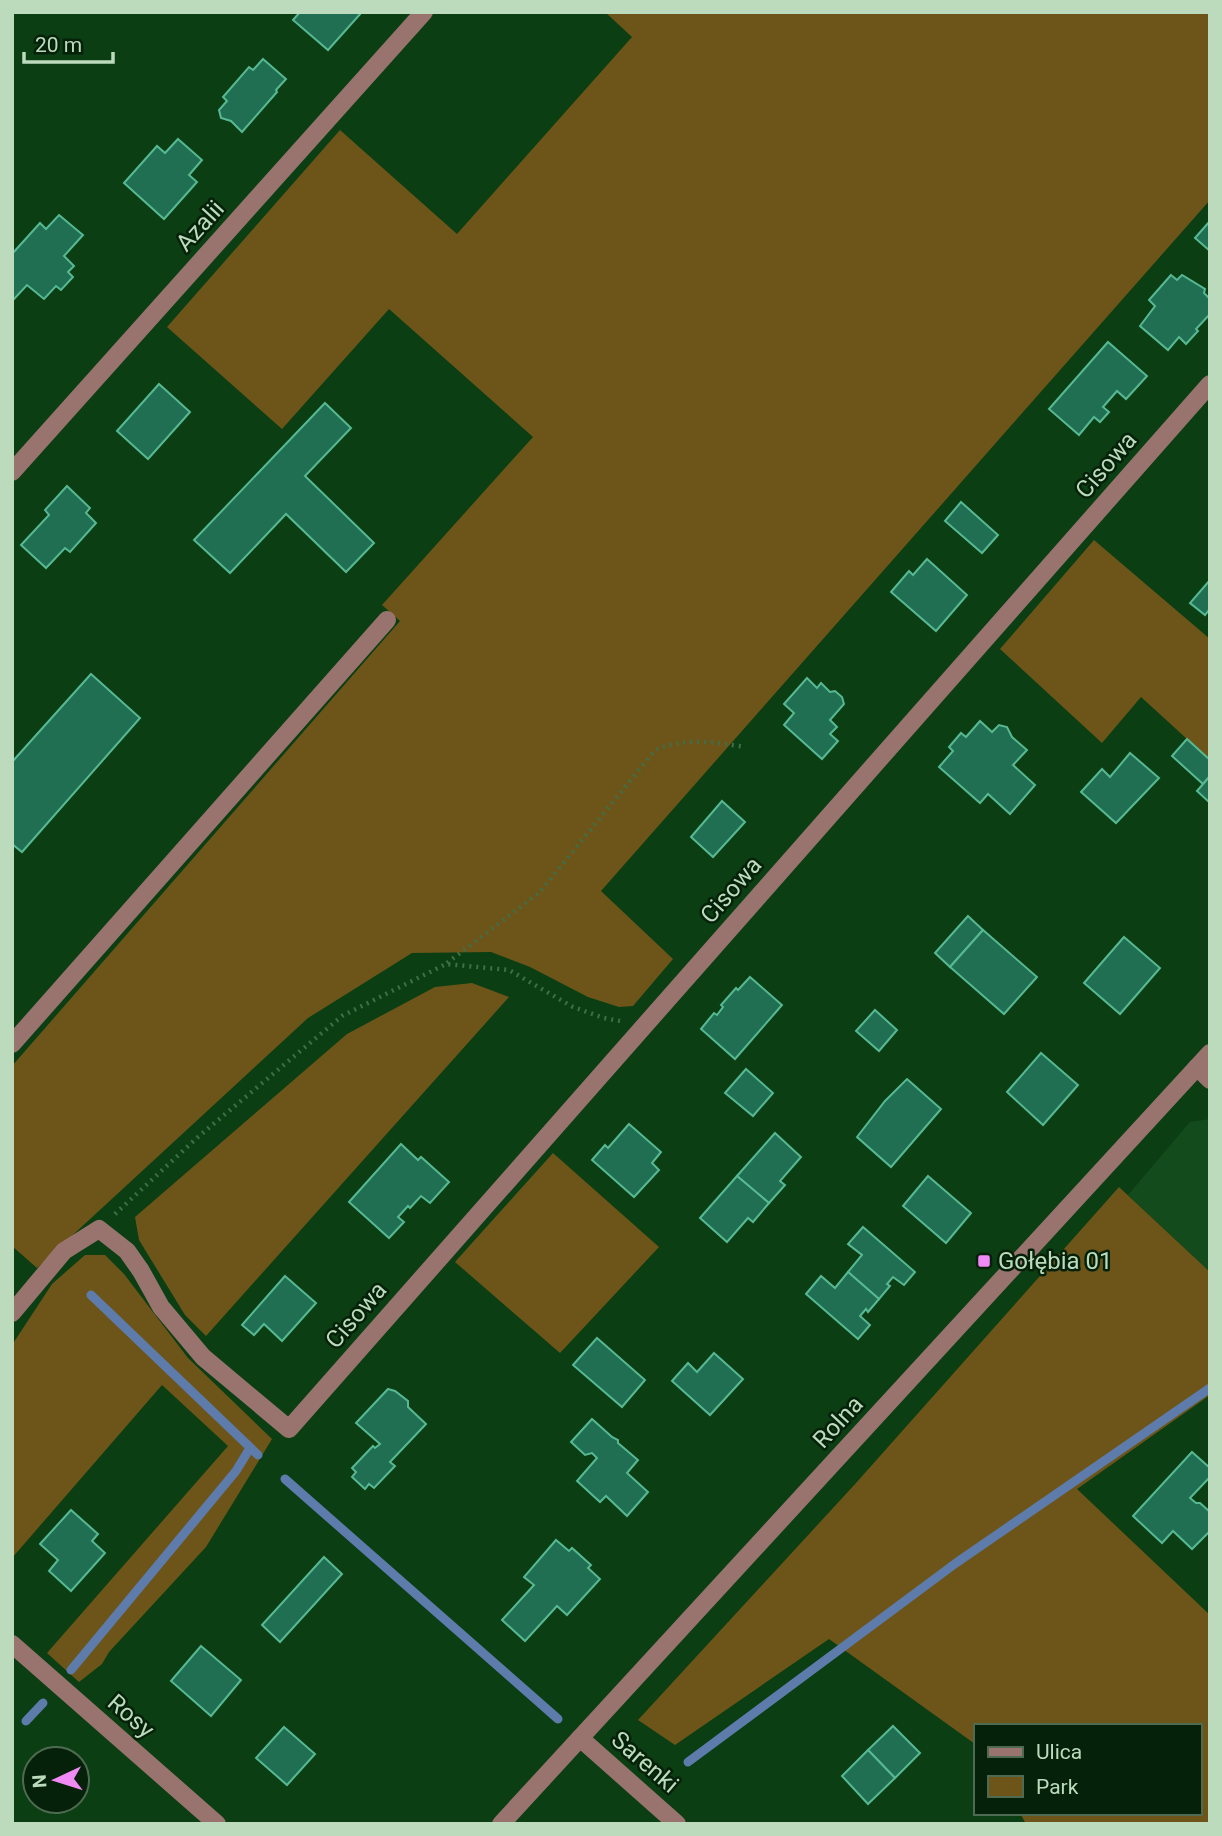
<svg xmlns="http://www.w3.org/2000/svg" width="1222" height="1836" font-family="Roboto,sans-serif">
	<style>
		.built { fill: #144b1c }
		.green { fill: #6d5519 }
		.lines { fill: none; stroke-linecap: round; stroke-linejoin: round }
		.stream { stroke: #5d7cab; stroke-width: 9 }
		.building { fill: #206f53; stroke: #57b993; stroke-width: 2 }
		.path { stroke: #416e47; stroke-width: 4.5; stroke-dasharray: 2 5; stroke-linecap: butt }
		.minor { stroke: #99736e; stroke-width: 18 }
		.poi-dot { fill: #f08bf5; stroke: #062109; stroke-width: 2.5 }
		.labels { text-anchor: middle; stroke-width: 5; stroke-linejoin: round; paint-order: stroke }
		.street-label { font-size: 24px; fill: #bbdbbc; stroke: #062109 }
		.poi-label { font-size: 24px; fill: #bbdbbc; stroke: #062109; text-anchor: start }
	</style>
	<rect width="100%" height="100%" fill="#0b3e13"/>
	<polygon class="built" points="1210,1119 1210,1272 1128,1195 1190,1122"/>
	<g class="green">
		<polygon points="605,12 1210,12 1210,200 601,891 673,959 633,1006 619,1007 588,997 530,967 491,952 412,953 308,1018 37,1268 12,1246 12,1066 400,621 382,605 533,437 389,309 282,429 167,327 340,130 457,234 632,37"/>
		<polygon points="1094,540 1210,639 1210,760 1141,697 1102,743 1000,649"/>
		<polygon points="472,983 509,997 206,1336 185,1315 139,1240 135,1217 347,1034 435,987"/>
		<polygon points="553,1153 659,1247 560,1353 455,1262"/>
		<polygon points="1119,1187 1210,1272 1210,1395 1077,1489 1210,1615 1210,1824 1026,1824 1020,1813 1199,1813 1199,1726 975,1726 975,1744 829,1639 675,1745 638,1720 856,1483"/>
		<polygon points="85,1255 105,1255 124,1274 188,1358 272,1439 206,1547 109,1652 102,1664 79,1682 47,1653 228,1446 162,1385 12,1558 12,1345 52,1284"/>
	</g>
	<g class="lines">
		<g class="stream">
			<polyline points="91,1295 258,1455"/>
			<polyline points="285,1479 558,1719"/>
			<polyline points="71,1670 236,1471 250,1448"/>
			<polyline points="26,1721 43,1703"/>
			<polyline points="688,1762 956,1563 1210,1388"/>
		</g>
	</g>
	<g class="building">
		<polygon points="300,12 362,12 328,50 293,20"/>
		<polygon points="263,59 286,79 276,90 277,92 242,132 231,121 221,118 219,110 227,101 223,97 249,67 253,70"/>
		<polygon points="178,139 202,160 189,175 197,182 164,219 124,183 157,146 165,153"/>
		<polygon points="59,215 83,235 64,256 74,266 68,272 73,277 61,290 56,286 44,299 27,285 14,299 12,297 12,254 40,223 46,229"/>
		<polygon points="1210,221 1210,251 1195,238"/>
		<polygon points="1171,275 1177,280 1182,275 1205,289 1204,293 1210,299 1210,314 1196,329 1198,331 1186,344 1179,337 1168,350 1140,326 1155,306 1149,300"/>
		<polygon points="1108,342 1147,376 1126,399 1117,391 1103,407 1109,412 1100,422 1094,417 1079,435 1049,409"/>
		<polygon points="159,384 190,412 148,459 117,431"/>
		<polygon points="325,403 351,428 305,476 374,543 346,572 286,514 230,573 194,540"/>
		<polygon points="67,486 90,508 86,513 96,523 70,552 65,548 46,568 21,545 49,515 45,510"/>
		<polygon points="961,502 998,535 982,553 945,521"/>
		<polygon points="927,559 967,595 936,631 891,592 909,571 913,575"/>
		<polygon points="1210,580 1210,609 1205,615 1190,603"/>
		<polygon points="91,674 140,718 22,852 12,844 12,762"/>
		<polygon points="807,678 817,688 821,683 830,692 835,691 842,697 844,704 830,720 837,727 830,734 838,741 822,759 784,725 794,713 784,704"/>
		<polygon points="980,721 992,732 999,725 1007,727 1012,737 1027,750 1013,765 1035,785 1010,814 988,794 980,803 939,767 953,751 949,747 961,733 966,737"/>
		<polygon points="1187,739 1210,760 1210,776 1203,784 1172,756"/>
		<polygon points="1130,753 1159,778 1116,823 1081,792 1102,769 1110,777"/>
		<polygon points="1210,776 1210,803 1197,791"/>
		<polygon points="722,801 745,822 713,857 691,837"/>
		<polygon points="968,916 983,930 950,967 935,953"/>
		<polygon points="983,930 1037,977 1004,1014 950,967"/>
		<polygon points="1124,937 1160,968 1120,1014 1084,983"/>
		<polygon points="750,977 782,1005 735,1059 701,1029 714,1013 717,1015 723,1007 721,1005 736,988 738,990"/>
		<polygon points="875,1010 897,1030 879,1051 856,1031"/>
		<polygon points="1041,1053 1078,1085 1043,1125 1007,1092"/>
		<polygon points="746,1069 773,1093 753,1116 725,1093"/>
		<polygon points="907,1079 941,1109 891,1167 857,1137 885,1101"/>
		<polygon points="629,1124 661,1152 652,1163 659,1170 634,1197 592,1160 605,1145 608,1148"/>
		<polygon points="775,1133 801,1157 780,1181 785,1185 769,1203 737,1176"/>
		<polygon points="401,1144 418,1160 421,1157 449,1182 430,1203 421,1196 410,1208 408,1206 398,1217 404,1222 389,1238 349,1202"/>
		<polygon points="737,1176 769,1203 753,1222 748,1218 727,1242 700,1218"/>
		<polygon points="928,1176 971,1213 946,1243 903,1206"/>
		<polygon points="863,1227 915,1272 904,1285 893,1277 887,1284 890,1286 879,1299 848,1272 862,1255 848,1244"/>
		<polygon points="848,1272 879,1299 868,1312 866,1309 860,1316 870,1325 858,1339 806,1294 821,1276 835,1288"/>
		<polygon points="285,1276 316,1303 282,1341 264,1324 254,1335 242,1325"/>
		<polygon points="597,1338 645,1380 622,1407 573,1365"/>
		<polygon points="714,1353 743,1379 710,1415 672,1381 688,1363 697,1372"/>
		<polygon points="388,1389 395,1391 408,1401 408,1407 426,1424 390,1462 395,1466 374,1488 369,1484 365,1489 352,1477 356,1472 352,1468 373,1446 375,1448 380,1444 356,1423"/>
		<polygon points="592,1419 612,1437 618,1440 618,1443 638,1460 627,1473 648,1492 627,1516 606,1496 600,1502 577,1481 597,1458 592,1453 585,1455 571,1442"/>
		<polygon points="1192,1452 1210,1468 1210,1477 1190,1498 1196,1503 1200,1503 1210,1512 1210,1531 1192,1549 1173,1531 1162,1543 1133,1516"/>
		<polygon points="71,1510 98,1534 92,1541 105,1553 71,1591 49,1571 58,1560 40,1544"/>
		<polygon points="556,1540 569,1551 572,1548 591,1565 588,1568 600,1579 567,1615 557,1606 525,1641 502,1620 534,1585 524,1577"/>
		<polygon points="324,1557 342,1574 280,1642 262,1625"/>
		<polygon points="201,1646 241,1680 211,1716 171,1681"/>
		<polygon points="893,1726 920,1753 895,1778 868,1750"/>
		<polygon points="284,1727 315,1754 287,1785 256,1758"/>
		<polygon points="868,1750 895,1778 868,1804 842,1776"/>
	</g>
	<g class="lines">
		<g class="path">
			<path d="M447,963L540,892L655,750C686,737 713,742 745,747"/>
			<polyline points="115,1214 199,1136 342,1016 446,964 509,970 573,1007 604,1018 620,1021"/>
		</g>
		<g class="minor">
			<polyline points="12,472 424,12"/>
			<polyline points="12,1044 387,620"/>
			<polyline points="1197,1067 1210,1080"/>
			<polyline points="12,1313 64,1251 99,1229 127,1251 141,1271 161,1307 203,1357 289,1429 1210,384"/>
			<polyline points="12,1644 217,1824"/>
			<polyline points="580,1738 677,1824"/>
			<polyline points="501,1824 1210,1053"/>
		</g>
	</g>
	<rect class="poi-dot" x="977" y="1254" width="14" height="14" rx="3.5"/>
	<g class="labels">
		<g class="street-label">
			<text transform="translate(200 226) rotate(-48)" y="8">Azalii</text>
			<text transform="translate(1106 465) rotate(-49)" y="8">Cisowa</text>
			<text transform="translate(731 890) rotate(-49)" y="8">Cisowa</text>
			<text transform="translate(356 1315) rotate(-49)" y="8">Cisowa</text>
			<text transform="translate(838 1422) rotate(-47)" y="8">Rolna</text>
			<text transform="translate(131 1716) rotate(41)" y="8">Rosy</text>
			<text transform="translate(645 1762) rotate(41)" y="8">Sarenki</text>
		</g>
		<g class="poi-label">
			<text x="998" y="1269">Gołębia 01</text>
		</g>
	</g>
	<rect width="1222" height="1836" fill="none" stroke="#bbdbbc" stroke-width="28"/>
	<rect x="974" y="1724" width="228" height="91" fill="#062109" stroke="#4e6b51" stroke-width="2"/>
	<rect x="988" y="1747" width="35" height="10" fill="#99736e" stroke="#4e6b51" stroke-width="2"/>
	<text x="1036" y="1759" font-size="21" fill="#bbdbbc">Ulica</text>
	<rect x="988" y="1776" width="35" height="21" fill="#6d5519" stroke="#4e6b51" stroke-width="2"/>
	<text x="1036" y="1794" font-size="21" fill="#bbdbbc">Park</text>
	<g transform="translate(56 1780) rotate(266)"><circle r="33" fill="#062109" stroke="#4e6b51" stroke-width="2"/>
	<path d="M0-5L12 26L0 18L-12 26Z" fill="#f08bf5"/>
	<text y="-10" font-size="19" font-weight="bold" text-anchor="middle" fill="#bbdbbc">N</text>
	</g>
	<path d="M24 52v10h89v-10" fill="none" stroke="#bbdbbc" stroke-width="3.5"/>
	<text x="35" y="52" font-size="21" fill="#bbdbbc" stroke="#062109" stroke-width="5" paint-order="stroke">20 m</text>
</svg>
